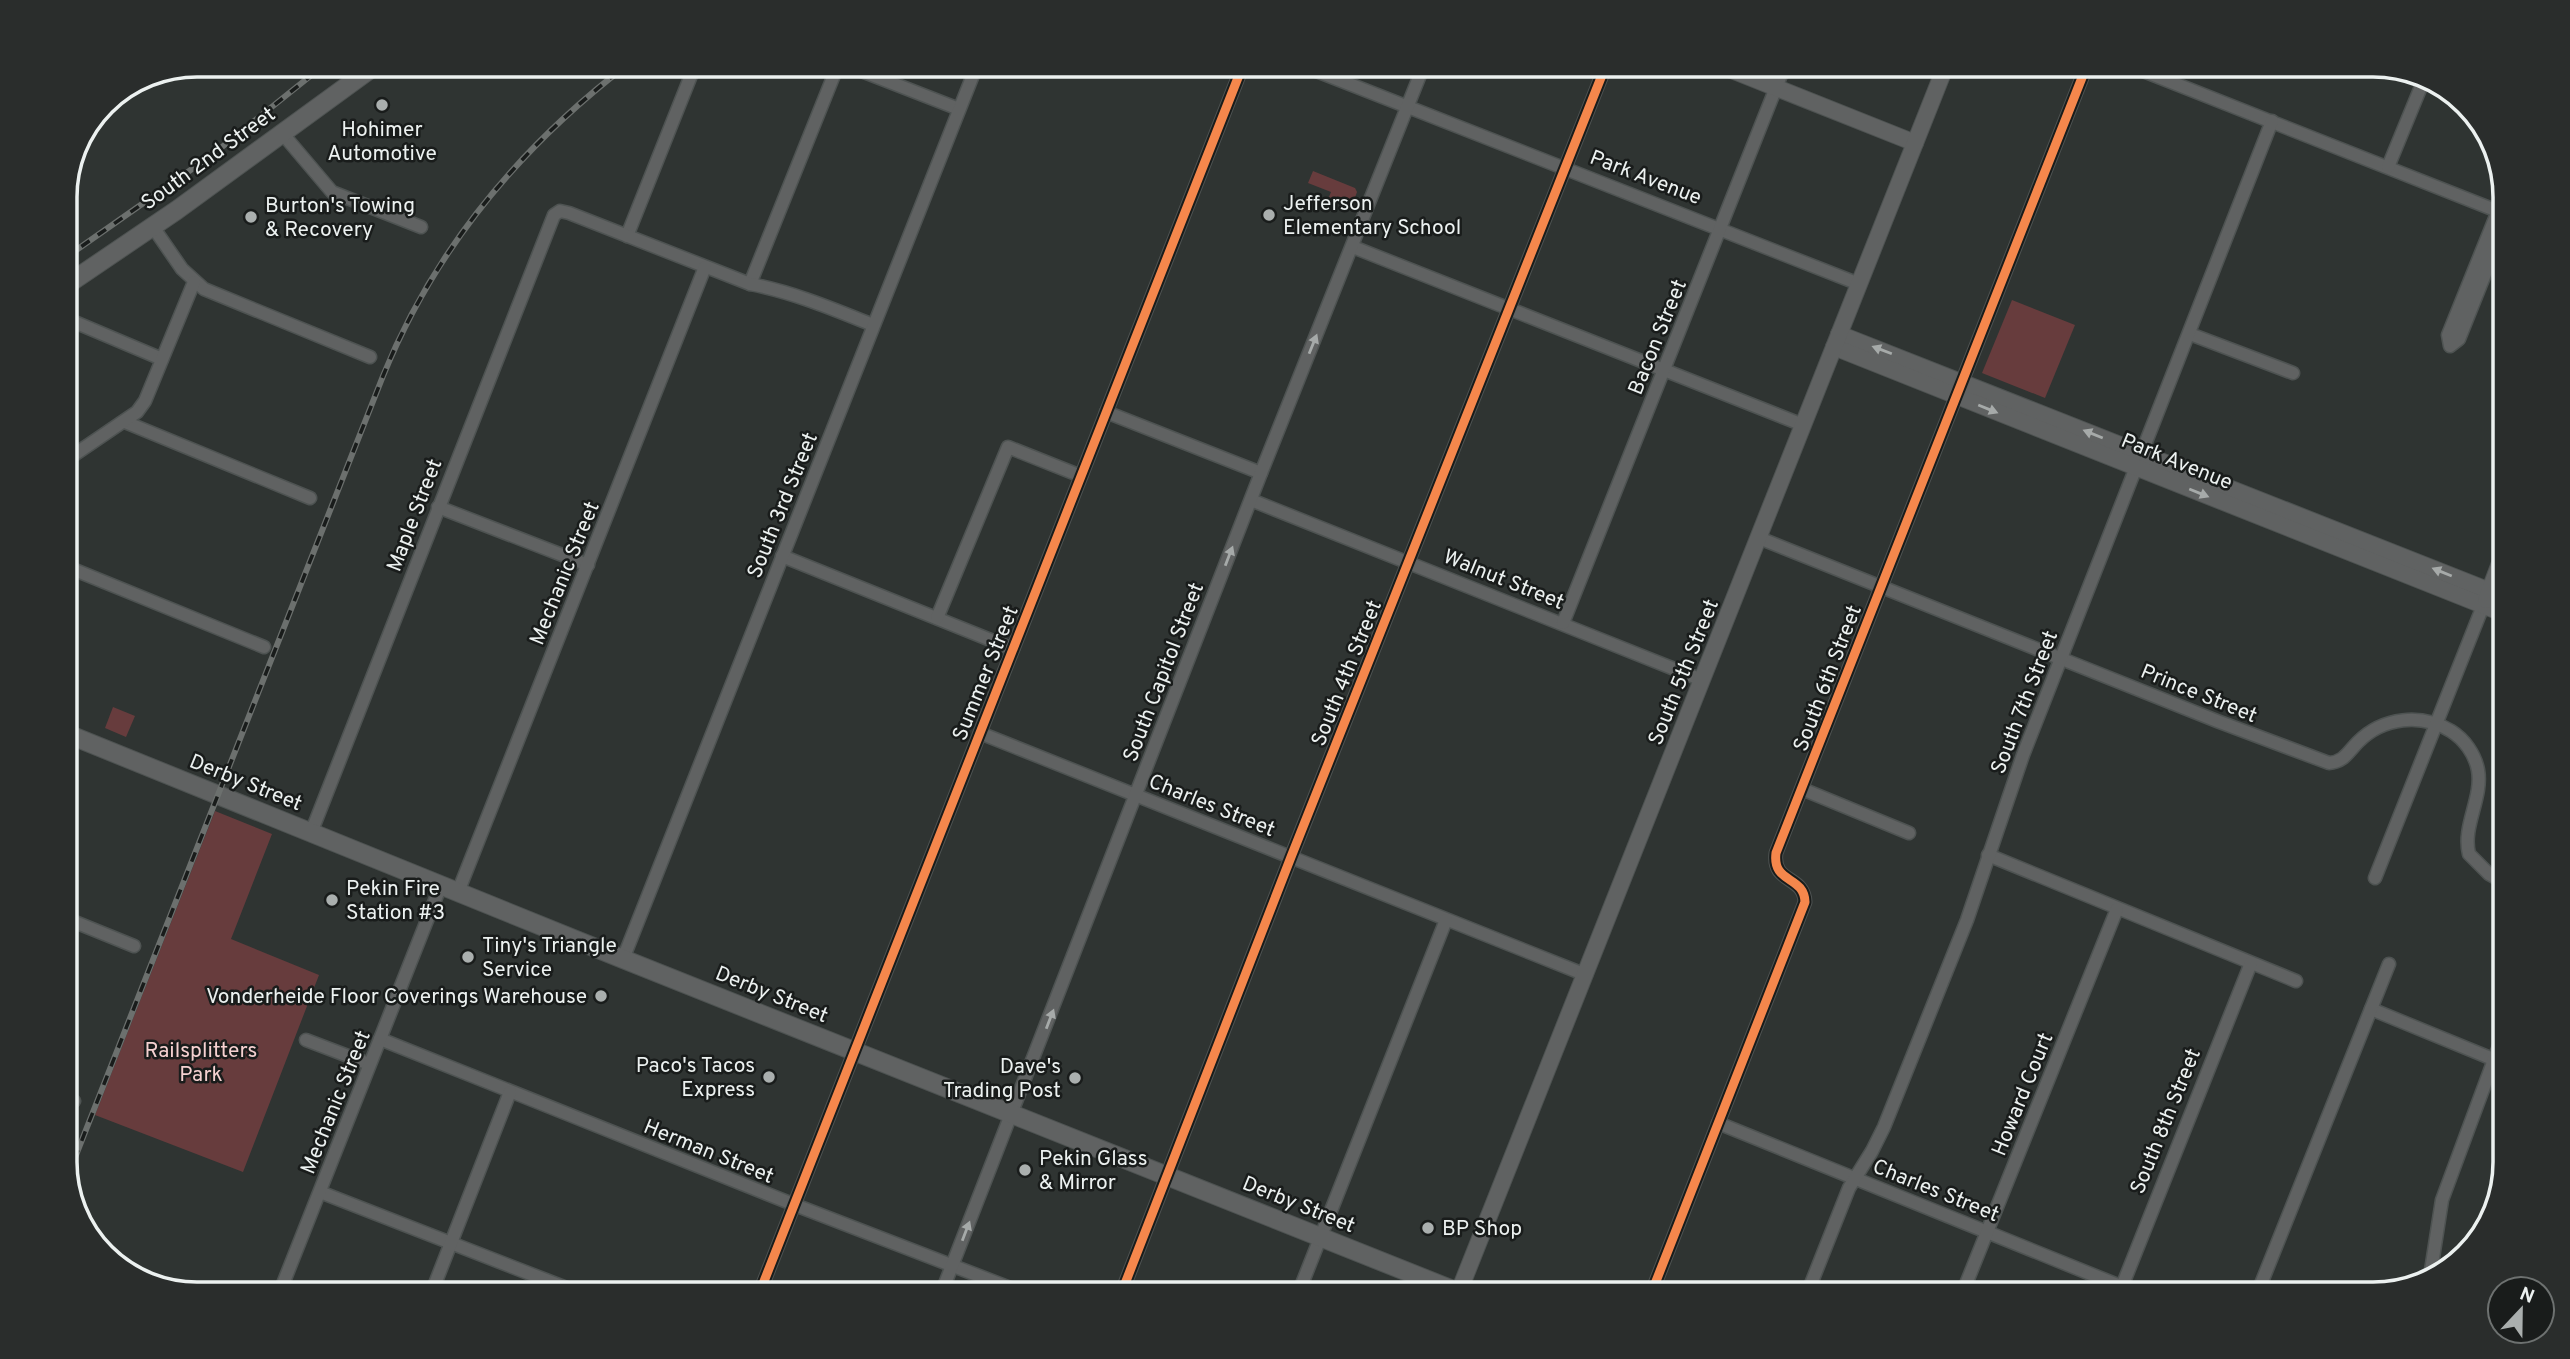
<svg xmlns="http://www.w3.org/2000/svg" width="2570" height="1359" font-family="Overpass,sans-serif">
	<style>
		.green { fill: #673c3d }
		.lines { fill: none; stroke-linecap: round; stroke-linejoin: round }
		.minor-casing { stroke: #4e5352; stroke-width: 15 }
		.tertiary-casing { stroke: #4e5352; stroke-width: 18 }
		.secondary-casing { stroke: #4e5352; stroke-width: 20 }
		.minor { stroke: #606262; stroke-width: 12 }
		.tertiary { stroke: #606262; stroke-width: 16 }
		.secondary { stroke: #606262; stroke-width: 18 }
		.rail-casing { stroke: #6c706e; stroke-width: 6 }
		.rail { stroke: #191c1b; stroke-width: 3.5; stroke-dasharray: 10; stroke-linecap: butt }
		.cycleway-casing { stroke: #191c1b; stroke-width: 13 }
		.cycleway { stroke: #f5874c; stroke-width: 9 }
		.oneway { fill: #a6aaa9 }
		.poi-dot { fill: #aaafae; stroke: #191c1b; stroke-width: 2.5 }
		.labels { text-anchor: middle; stroke-width: 5; stroke-linejoin: round; paint-order: stroke }
		.poi-label { font-size: 21px; fill: #ecf1f0; stroke: #191c1b; text-anchor: start }
		.street-label { font-size: 21px; fill: #ecf1f0; stroke: #191c1b }
		.park-label { font-size: 21px; fill: #f6d1d1; stroke: #191c1b }
		.rim { fill: none; stroke: #ecf1f0; stroke-width: 3.5 }
	</style>
	<rect width="100%" height="100%" fill="#2f3432"/>
	<g class="green">
		<polygon points="1313,171 1355,188 1357,192 1352,206 1329,197 1331,192 1308,183"/>
		<polygon points="2012,300 2075,325 2045,398 1982,373"/>
		<polygon points="113,707 135,716 126,737 105,728"/>
		<polygon points="215,811 272,834 231,939 319,975 243,1172 95,1115"/>
	</g>
	<g class="lines">
		<g class="minor-casing">
			<g id="minor">
				<polyline points="846,65 959,109"/>
				<polyline points="1301,65 1859,284"/>
				<polyline points="2128,65 2505,214"/>
				<polyline points="282,133 332,192 421,227"/>
				<polyline points="2388,167 2425,77"/>
				<polyline points="2498,211 2448,335 2450,346 2459,339 2505,224"/>
				<polyline points="153,227 182,269 204,289 370,357"/>
				<polyline points="627,236 692,73"/>
				<polyline points="1353,247 1803,425"/>
				<polyline points="750,284 838,65"/>
				<polyline points="65,318 162,359"/>
				<polyline points="2190,334 2293,373"/>
				<polyline points="1106,412 1261,473"/>
				<polyline points="125,422 310,498"/>
				<polyline points="65,461 137,412 145,401 194,282"/>
				<polyline points="1251,500 1702,680"/>
				<polyline points="438,507 588,565"/>
				<path d="M1759,538L2217,721L2329,763C2344,762 2348,752 2358,742C2383,717 2421,713 2451,731C2464,739 2475,754 2478,770C2483,798 2462,826 2469,854L2489,874L2505,883"/>
				<polyline points="782,556 1013,649"/>
				<polyline points="65,566 264,647"/>
				<polyline points="937,618 1008,447 1081,476"/>
				<polyline points="1563,623 1785,65"/>
				<polyline points="980,733 1586,975"/>
				<polyline points="1802,789 1909,833"/>
				<path d="M311,833L554,215L560,211L569,213L750,284C793,292 833,309 873,325"/>
				<polyline points="1988,855 2296,981"/>
				<polyline points="2375,878 2483,606"/>
				<polyline points="458,892 705,267"/>
				<polyline points="65,918 134,946"/>
				<polyline points="623,959 977,65"/>
				<polyline points="2371,1009 2505,1064"/>
				<polyline points="380,1039 795,1205 1026,1294"/>
				<polyline points="306,1040 369,1064"/>
				<polyline points="65,1098 74,1101"/>
				<polyline points="1718,1123 2140,1294"/>
				<polyline points="320,1192 582,1294"/>
				<polyline points="2430,1277 2442,1200 2505,1030"/>
				<polyline points="279,1294 441,885"/>
				<polyline points="431,1294 510,1092"/>
				<polyline points="759,1294 1243,65"/>
				<polyline points="941,1294 1261,473 1424,65"/>
				<polyline points="1121,1294 1291,857 1606,65"/>
				<polyline points="1298,1294 1446,920"/>
				<path d="M1651,1294L1805,902C1804,875 1772,884 1776,853L2087,65"/>
				<polyline points="1807,1294 1849,1188 1872,1151 1884,1127 1967,920 2023,755 2272,121"/>
				<polyline points="1962,1294 2117,909"/>
				<polyline points="2119,1294 2251,963"/>
				<polyline points="2257,1294 2389,964"/>
			</g>
		</g>
		<g class="tertiary-casing">
			<g id="tertiary">
				<polyline points="1719,65 1915,143"/>
				<polyline points="1839,334 2505,597"/>
				<polyline points="1834,347 2505,614"/>
				<polyline points="2486,600 2505,550"/>
				<polyline points="1458,1294 1946,65"/>
			</g>
		</g>
		<g class="secondary-casing">
			<g id="secondary">
				<polyline points="65,286 177,210 376,65"/>
				<polyline points="65,733 623,959 1463,1294"/>
			</g>
		</g>
		<use href="#minor" class="minor"/>
		<use href="#tertiary" class="tertiary"/>
		<use href="#secondary" class="secondary"/>
		<g class="rail-casing">
			<g id="rail">
				<polyline points="65,258 212,155 324,65"/>
				<path d="M67,1178L383,376C434,250 520,147 627,65"/>
			</g>
		</g>
		<use href="#rail" class="rail"/>
		<g class="cycleway-casing">
			<g id="cycleway">
				<polyline points="759,1294 1243,65"/>
				<polyline points="1121,1294 1291,857 1606,65"/>
				<path d="M1651,1294L1805,902C1804,875 1772,884 1776,853L2087,65"/>
			</g>
		</g>
		<use href="#cycleway" class="cycleway"/>
	</g>
	<defs><path id="oneway-solid" d="M-6-.8H1V-3.2L6.5 0L1 3.2V.8H-6Z" transform="scale(1.75)"/></defs>
	<g class="oneway">
		<use href="#oneway-solid" transform="translate(1313 344) rotate(-68)"/>
		<use href="#oneway-solid" transform="translate(1882 350) rotate(-159)"/>
		<use href="#oneway-solid" transform="translate(1988 409) rotate(22)"/>
		<use href="#oneway-solid" transform="translate(2093 434) rotate(-158)"/>
		<use href="#oneway-solid" transform="translate(2199 493) rotate(22)"/>
		<use href="#oneway-solid" transform="translate(1229 556) rotate(-69)"/>
		<use href="#oneway-solid" transform="translate(2442 572) rotate(-158)"/>
		<use href="#oneway-solid" transform="translate(1050 1019) rotate(-69)"/>
		<use href="#oneway-solid" transform="translate(966 1231) rotate(-69)"/>
	</g>
	<g class="poi-dot">
		<circle cx="382" cy="105" r="7"/>
		<circle cx="1269" cy="215" r="7"/>
		<circle cx="251" cy="217" r="7"/>
		<circle cx="332" cy="900" r="7"/>
		<circle cx="468" cy="957" r="7"/>
		<circle cx="601" cy="996" r="7"/>
		<circle cx="769" cy="1077" r="7"/>
		<circle cx="1075" cy="1078" r="7"/>
		<circle cx="1025" cy="1170" r="7"/>
		<circle cx="1428" cy="1228" r="7"/>
	</g>
	<g class="labels">
		<g class="poi-label">
			<text x="382" y="136" text-anchor="middle">Hohimer<tspan x="382" dy="24">Automotive</tspan></text>
			<text x="1283" y="210">Jefferson<tspan x="1283" dy="24">Elementary School</tspan></text>
			<text x="265" y="212">Burton's Towing<tspan x="265" dy="24">&amp; Recovery</tspan></text>
			<text x="346" y="895">Pekin Fire<tspan x="346" dy="24">Station #3</tspan></text>
			<text x="482" y="952">Tiny's Triangle<tspan x="482" dy="24">Service</tspan></text>
			<text x="587" y="1003" text-anchor="end">Vonderheide Floor Coverings Warehouse</text>
			<text x="755" y="1072" text-anchor="end">Paco's Tacos<tspan x="755" dy="24">Express</tspan></text>
			<text x="1061" y="1073" text-anchor="end">Dave's<tspan x="1061" dy="24">Trading Post</tspan></text>
			<text x="1039" y="1165">Pekin Glass<tspan x="1039" dy="24">&amp; Mirror</tspan></text>
			<text x="1442" y="1235">BP Shop</text>
		</g>
		<g class="street-label">
			<text transform="translate(208 158) rotate(-36)" y="7">South 2nd Street</text>
			<text transform="translate(1646 177) rotate(21)" y="7">Park Avenue</text>
			<text transform="translate(1657 337) rotate(-68)" y="7">Bacon Street</text>
			<text transform="translate(2177 461) rotate(22)" y="7">Park Avenue</text>
			<text transform="translate(782 505) rotate(-68)" y="7">South 3rd Street</text>
			<text transform="translate(414 515) rotate(-69)" y="7">Maple Street</text>
			<text transform="translate(564 573) rotate(-68)" y="7">Mechanic Street</text>
			<text transform="translate(1504 579) rotate(22)" y="7">Walnut Street</text>
			<text transform="translate(1163 672) rotate(-69)" y="7">South Capitol Street</text>
			<text transform="translate(1683 672) rotate(-68)" y="7">South 5th Street</text>
			<text transform="translate(985 673) rotate(-68)" y="7">Summer Street</text>
			<text transform="translate(1346 673) rotate(-68)" y="7">South 4th Street</text>
			<text transform="translate(1827 678) rotate(-69)" y="7">South 6th Street</text>
			<text transform="translate(2199 693) rotate(22)" y="7">Prince Street</text>
			<text transform="translate(2024 702) rotate(-69)" y="7">South 7th Street</text>
			<text transform="translate(246 782) rotate(22)" y="7">Derby Street</text>
			<text transform="translate(1212 805) rotate(22)" y="7">Charles Street</text>
			<text transform="translate(772 994) rotate(22)" y="7">Derby Street</text>
			<text transform="translate(2022 1094) rotate(-68)" y="7">Howard Court</text>
			<text transform="translate(335 1102) rotate(-68)" y="7">Mechanic Street</text>
			<text transform="translate(2165 1121) rotate(-68)" y="7">South 8th Street</text>
			<text transform="translate(709 1151) rotate(22)" y="7">Herman Street</text>
			<text transform="translate(1936 1190) rotate(22)" y="7">Charles Street</text>
			<text transform="translate(1299 1204) rotate(22)" y="7">Derby Street</text>
		</g>
		<g class="park-label">
			<text x="201" y="1057">Railsplitters<tspan x="201" dy="24">Park</tspan></text>
		</g>
	</g>
	<path d="M0 0H2570V1359H0ZM197 77H2373A120 120 0 0 1 2493 197V1162A120 120 0 0 1 2373 1282H197A120 120 0 0 1 77 1162V197A120 120 0 0 1 197 77Z" fill="#2a2d2c" fill-rule="evenodd"/>
	<path class="rim" d="M197 77H2373A120 120 0 0 1 2493 197V1162A120 120 0 0 1 2373 1282H197A120 120 0 0 1 77 1162V197A120 120 0 0 1 197 77Z"/>
	<g transform="translate(2521 1310) rotate(22)"><circle r="33" fill="#191c1b" stroke="#6d7170" stroke-width="2"/>
	<path d="M0-5L12 26L0 18L-12 26Z" fill="#aaafae"/>
	<text y="-10" font-size="19" font-weight="bold" text-anchor="middle" fill="#ecf1f0">N</text>
	</g>
</svg>
